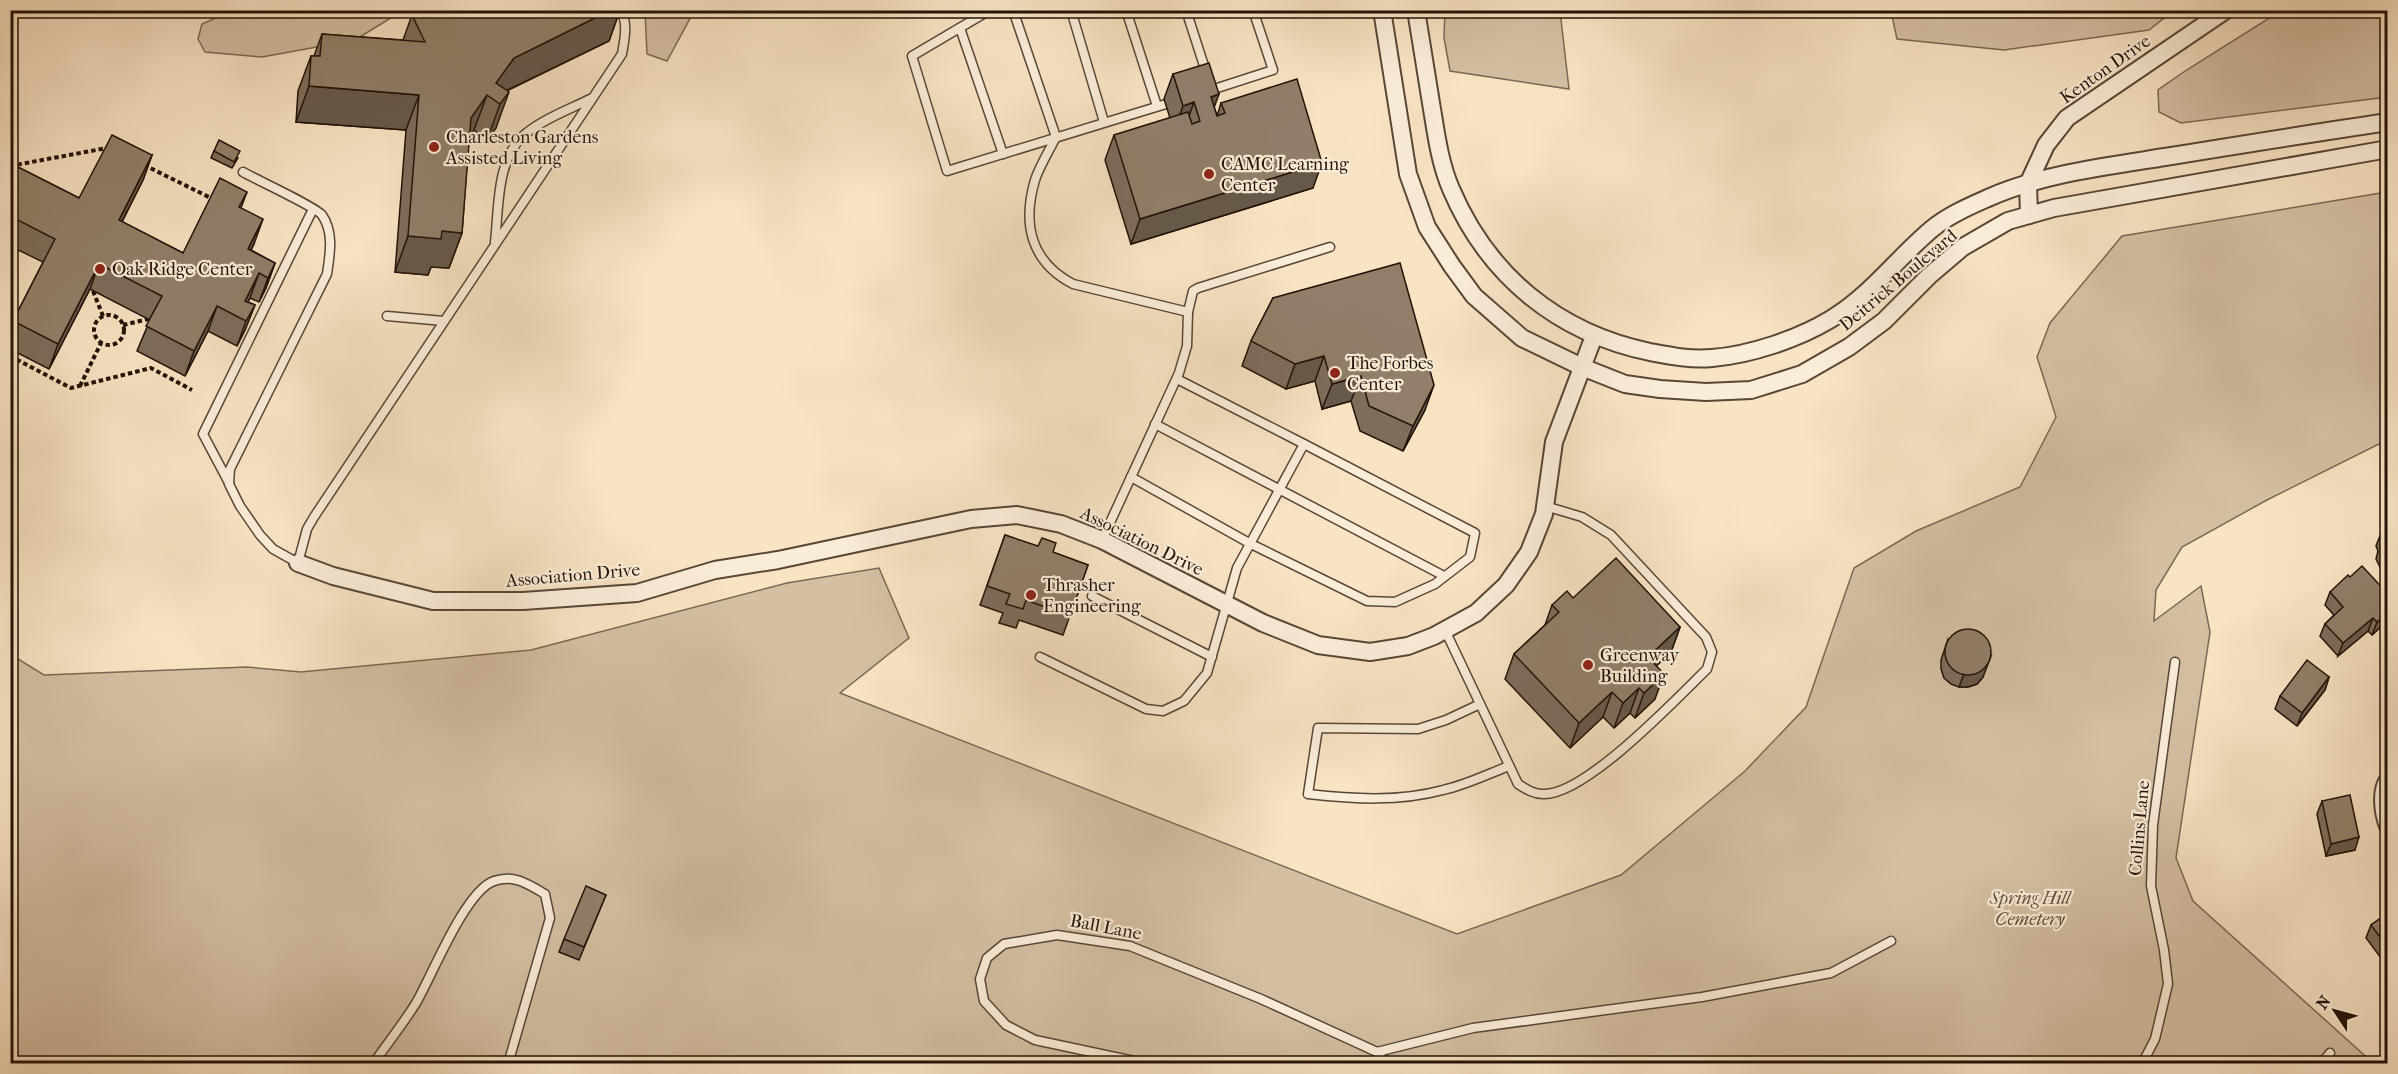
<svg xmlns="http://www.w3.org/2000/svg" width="2398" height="1074" font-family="'IM FELL French Canon',serif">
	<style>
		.green { fill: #d4bfa3; stroke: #7b6856; stroke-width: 1.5 }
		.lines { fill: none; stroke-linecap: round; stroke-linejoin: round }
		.service-casing { stroke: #584638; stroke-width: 11 }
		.minor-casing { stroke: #584638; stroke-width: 20 }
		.path { stroke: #221209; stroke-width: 4; stroke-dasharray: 4.5 3; stroke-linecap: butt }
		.service { stroke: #faedd8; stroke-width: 8 }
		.minor { stroke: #faedd8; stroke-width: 16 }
		.wall { fill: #7d6d5b; stroke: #221209; stroke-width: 1.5 }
		.shaded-wall { fill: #66594a; stroke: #221209; stroke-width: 1.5 }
		.building { fill: #917f6a; stroke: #221209; stroke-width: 1.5 }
		.poi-dot { fill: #8f2418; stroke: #faedd8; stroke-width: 2 }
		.labels { text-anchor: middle; stroke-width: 4.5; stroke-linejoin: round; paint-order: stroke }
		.street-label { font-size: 18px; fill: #221209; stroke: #faedd8 }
		.poi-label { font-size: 18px; fill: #221209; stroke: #faedd8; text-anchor: start }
		.park-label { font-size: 18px; font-style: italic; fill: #604f3f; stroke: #faedd8 }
	</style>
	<rect width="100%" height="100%" fill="#f8e3c3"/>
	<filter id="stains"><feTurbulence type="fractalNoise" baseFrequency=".00333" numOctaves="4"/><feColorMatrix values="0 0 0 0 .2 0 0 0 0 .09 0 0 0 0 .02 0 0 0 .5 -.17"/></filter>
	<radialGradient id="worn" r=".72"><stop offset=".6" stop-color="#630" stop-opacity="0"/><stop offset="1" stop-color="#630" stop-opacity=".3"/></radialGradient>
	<g class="green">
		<polygon points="2282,10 2387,11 2387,97 2181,123 2159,112 2158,90 2185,71"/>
		<polygon points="231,11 408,11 394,16 355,40 262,57 205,52 198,39 202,24"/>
		<polygon points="645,11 645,10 705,11 693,13 667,61 647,54"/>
		<polygon points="1445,11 1560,11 1569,89 1450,71 1444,38"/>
		<polygon points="1891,11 1891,10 2173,11 2149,30 2004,50 1897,39"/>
		<polygon points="2387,192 2386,330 2387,440 2267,500 2182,547 2156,590 2154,621 2201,586 2210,632 2176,858 2193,901 2373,1063 11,1063 10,654 44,675 247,667 301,672 531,650 787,583 879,568 909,638 840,693 1457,934 1621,875 1745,771 1806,707 1854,568 1916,531 2020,487 2056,417 2037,357 2050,323 2122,236"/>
	</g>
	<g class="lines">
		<g class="service-casing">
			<g id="service">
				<polyline points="990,10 912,56 947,171 1166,104"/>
				<path d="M1013,10L1056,137C1049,151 1040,165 1035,180C1022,224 1031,262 1073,284L1188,312L1193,291L1198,288L1330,247"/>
				<polyline points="1071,10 1104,122"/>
				<polyline points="1126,10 1157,106"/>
				<polyline points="1186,10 1207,75"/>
				<polyline points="960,28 1003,154"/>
				<polyline points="1208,91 1273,70 1253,10"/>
				<path d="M243,172C255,179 316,207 322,215C334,232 330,254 327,274L230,469L229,484L240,506L260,535L273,549L298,563L307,529L314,517L622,54C624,41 629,22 620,10"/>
				<path d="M495,242C499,208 496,160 524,135C543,119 568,110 590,99"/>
				<polyline points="387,316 444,321"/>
				<polyline points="1177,379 1304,444"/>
				<polyline points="1155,424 1444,576"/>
				<polyline points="229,483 203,434 313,209"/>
				<polyline points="1102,540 1179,373 1187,346 1188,312"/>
				<polyline points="1092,596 1212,657"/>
				<path d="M1445,630L1518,784C1526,789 1533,794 1543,794C1585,796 1677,698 1707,669L1712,652L1706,637L1611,535L1582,517L1545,506"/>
				<polyline points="1040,657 1146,709 1163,711 1184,701 1207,673 1237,568 1304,444 1475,533 1470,557 1435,584 1395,602 1367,601 1251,544 1131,477"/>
				<path d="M1480,704L1446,720L1418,729L1318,728L1308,794C1353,799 1399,802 1443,790C1466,785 1488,774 1509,766"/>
				<polyline points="1377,1052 1473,1028 1702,997 1831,973 1891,941"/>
				<path d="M373,1064C387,1044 403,1024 416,1003C432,976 465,891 494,881C514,874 528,884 545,894L550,918L508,1064"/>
				<polyline points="1148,1064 1035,1040 1006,1025 984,1001 980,979 987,958 1004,944 1057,935 1130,946 1261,999 1377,1052 1387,1064"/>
				<polyline points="2142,1064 2155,1039 2168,984 2164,950 2151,886 2153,825 2175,662"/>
				<polyline points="2321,1064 2330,1053"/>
			</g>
		</g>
		<g class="minor-casing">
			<g id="minor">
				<polyline points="1382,10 1408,174 1427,227 1452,266 1474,296 1522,338 1582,367 1625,384 1660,389 1706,392 1751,390 1802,374 1849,347 1884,321 1929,276 1963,247 2008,221 2054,208 2388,149"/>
				<path d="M1416,10C1421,41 1426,72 1431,103C1436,132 1439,161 1451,189C1488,276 1558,333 1650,352C1671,356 1691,360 1712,358C1750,355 1798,339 1831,319C1870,296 1898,257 1933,228C1949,215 1970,206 1988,198C2041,174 2108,166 2165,157C2239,145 2313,133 2388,122"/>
				<polyline points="2029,215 2028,184 2046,145 2067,118 2226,10"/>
				<polyline points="298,563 333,576 433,601 523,601 637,593 715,570 778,560 971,519 1017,515 1061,524 1102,540 1263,623 1318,645 1370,652 1408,646 1434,636 1476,613 1506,585 1529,552 1544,514 1554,442 1594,336"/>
				<path d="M2388,780C2380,792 2383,813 2388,826"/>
			</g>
		</g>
		<g class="path">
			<polyline points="144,165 215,200"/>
			<polyline points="10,166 107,148"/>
			<polyline points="93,291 103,316"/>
			<circle cx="109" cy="330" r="15"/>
			<polyline points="123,325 148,319"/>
			<polyline points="10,356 71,388 151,368 192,390"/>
			<polyline points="80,386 101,343"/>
		</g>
		<use href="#service" class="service"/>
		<use href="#minor" class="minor"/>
	</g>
	<g class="wall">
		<polygon points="422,10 620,10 609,41 507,91 496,128 487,140 474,130 469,137 462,233 449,268 431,267 428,275 395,272 406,130 296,122 298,91 311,56 314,56 322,34 403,40 412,15"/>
		<polygon points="1173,74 1214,107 1217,116 1221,103 1313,188 1131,244 1105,160 1114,135 1170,118 1164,99"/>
		<polygon points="214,151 238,158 232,168 211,158"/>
		<polygon points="152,155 143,180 122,222 183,253 247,192 241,208 254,244 251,250 275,263 266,288 259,302 250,298 248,302 255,305 245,330 237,346 208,331 185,376 137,351 150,320 90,289 49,369 10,349 10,328 13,321 43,262 10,246 10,163 79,198"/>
		<polygon points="1273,298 1425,410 1403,451 1360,431 1351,401 1322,409 1315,381 1286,389 1242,366 1251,341"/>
		<polygon points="2388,530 2388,584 2376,559 2378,551 2376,546 2381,533"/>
		<polygon points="1005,535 1088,565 1063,635 1019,620 1016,628 999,623 1003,613 980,605"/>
		<polygon points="2330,592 2384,604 2388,608 2388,616 2385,623 2372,635 2368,631 2338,656 2320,636 2325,624 2334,615 2325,605"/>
		<polygon points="1573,598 1680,627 1671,652 1656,666 1655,699 1635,718 1630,713 1614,728 1603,717 1570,748 1505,679 1514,654 1545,625 1552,605"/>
		<polygon points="1948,639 1983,677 1977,684 1968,687 1959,687 1951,684 1944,678 1941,669 1941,660"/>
		<polygon points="2329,677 2325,690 2297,726 2275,709 2280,696"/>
		<polygon points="2322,801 2355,850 2326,856 2317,814"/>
		<polygon points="606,895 579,960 559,952 564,939"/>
		<polygon points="2388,913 2388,966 2387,966 2366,938 2371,925"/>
	</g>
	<g class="shaded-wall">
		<polygon points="611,10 620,10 609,41 501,93 496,83 514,58"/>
		<polygon points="309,86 419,95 406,130 296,122"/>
		<polygon points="509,92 496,128 487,140 500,104"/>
		<polygon points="1219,94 1210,119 1211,97"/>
		<polygon points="487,95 474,130 458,154 471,118"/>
		<polygon points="1194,102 1185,127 1174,131 1183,106"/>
		<polygon points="152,155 143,180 110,245 119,220"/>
		<polygon points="1322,163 1313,188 1131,244 1140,219"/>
		<polygon points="263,219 254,244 239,274 248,249"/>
		<polygon points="442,231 462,233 449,268 431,267 428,275 395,272 408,236"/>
		<polygon points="275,263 266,288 259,302 268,278"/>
		<polygon points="99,264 90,289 49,369 58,344"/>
		<polygon points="259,273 250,298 240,317 245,301"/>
		<polygon points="255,305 245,330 237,346 246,321"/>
		<polygon points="217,306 208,331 185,376 194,351"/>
		<polygon points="1324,356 1315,381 1286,389 1295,364"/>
		<polygon points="1361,376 1351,401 1322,409 1332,384"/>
		<polygon points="1434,385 1425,410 1403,451 1413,426"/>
		<polygon points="2388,594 2383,607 2380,600"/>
		<polygon points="2388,612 2388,616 2385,623 2372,635 2377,622"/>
		<polygon points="2373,618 2368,631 2338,656 2343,643"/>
		<polygon points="1680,627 1671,652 1639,682 1648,657"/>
		<polygon points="1991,656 1983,677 1977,684 1968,687 1959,687 1964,674"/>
		<polygon points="1664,674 1655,699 1635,718 1644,693"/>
		<polygon points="2329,677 2325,690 2297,726 2302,713"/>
		<polygon points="1639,688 1630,713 1614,728 1623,703"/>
		<polygon points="1612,692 1603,717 1570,748 1579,723"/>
		<polygon points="2359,837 2355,850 2326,856 2331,844"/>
	</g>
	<g class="building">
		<polygon points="422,10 483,10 484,13 489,10 611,10 514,58 496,83 509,92 500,104 487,95 471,118 462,233 442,231 441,239 408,236 419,95 309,86 311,56 320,56 322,34 425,42 412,15"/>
		<polygon points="1209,63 1219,94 1211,97 1217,116 1225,113 1221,103 1297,79 1322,163 1140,219 1114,135 1188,112 1192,124 1200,121 1194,102 1183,106 1173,74"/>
		<polygon points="112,135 152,155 119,220 183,253 220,178 247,192 239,207 263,219 248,249 275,263 268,278 259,273 245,301 255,305 246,321 217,306 194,351 146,326 162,296 99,264 58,344 13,321 55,239 10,216 10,163 79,198"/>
		<polygon points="219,140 240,151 234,162 214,151"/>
		<polygon points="1400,263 1434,385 1413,426 1369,406 1361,376 1332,384 1324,356 1295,364 1251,341 1273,298"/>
		<polygon points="2388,530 2388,562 2380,547 2386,544 2381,533"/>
		<polygon points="1005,535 1038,546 1042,538 1056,543 1053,552 1088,565 1070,616 1026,600 1023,609 1006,604 1010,594 987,586"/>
		<polygon points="1616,558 1680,627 1648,657 1664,674 1644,693 1639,688 1623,703 1612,692 1579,723 1514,654 1559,612 1552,605 1567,591 1573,598"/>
		<polygon points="2362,566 2388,594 2380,600 2388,608 2388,612 2377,622 2373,618 2343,643 2325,624 2343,607 2330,592 2348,575 2350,577"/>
		<circle cx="1968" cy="652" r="23"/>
		<polygon points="2307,660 2329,677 2302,713 2280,696"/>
		<polygon points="2350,795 2359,837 2331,844 2322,801"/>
		<polygon points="586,886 606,895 584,947 564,939"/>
		<polygon points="2388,913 2388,948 2371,925"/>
	</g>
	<g class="poi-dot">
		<circle cx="434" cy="147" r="6"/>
		<circle cx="1209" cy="174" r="6"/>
		<circle cx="100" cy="269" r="6"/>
		<circle cx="1335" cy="373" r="6"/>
		<circle cx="1031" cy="595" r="6"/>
		<circle cx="1588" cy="665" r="6"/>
	</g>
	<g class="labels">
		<g class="street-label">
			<text transform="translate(2105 69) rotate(-35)" y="6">Kenton Drive</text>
			<text transform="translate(1898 280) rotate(-40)" y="6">Deitrick Boulevard</text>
			<text transform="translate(1142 541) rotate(26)" y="6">Association Drive</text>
			<text transform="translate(573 575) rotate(-5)" y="6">Association Drive</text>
			<text transform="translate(2139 828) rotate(-85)" y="6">Collins Lane</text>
			<text transform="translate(1106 927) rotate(11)" y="6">Ball Lane</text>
		</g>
		<g class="poi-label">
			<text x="446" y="143">Charleston Gardens<tspan x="446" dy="21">Assisted Living</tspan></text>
			<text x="1221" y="170">CAMC Learning<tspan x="1221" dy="21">Center</tspan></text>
			<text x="112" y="275">Oak Ridge Center</text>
			<text x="1347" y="369">The Forbes<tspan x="1347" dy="21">Center</tspan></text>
			<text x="1043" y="591">Thrasher<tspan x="1043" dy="21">Engineering</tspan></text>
			<text x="1600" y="661">Greenway<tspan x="1600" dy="21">Building</tspan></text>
		</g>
		<g class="park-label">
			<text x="2030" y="904">Spring Hill<tspan x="2030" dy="21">Cemetery</tspan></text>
		</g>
	</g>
	<rect width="2398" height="1074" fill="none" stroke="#f8e3c3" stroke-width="36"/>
	<rect x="12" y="12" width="2374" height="1050" fill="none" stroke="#221209" stroke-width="3"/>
	<rect x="18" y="18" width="2362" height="1038" fill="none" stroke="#221209" stroke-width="1.5"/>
	<g transform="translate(2335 1011) rotate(306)" stroke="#faedd8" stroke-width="4.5" paint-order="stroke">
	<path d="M0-4.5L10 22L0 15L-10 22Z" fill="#221209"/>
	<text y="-9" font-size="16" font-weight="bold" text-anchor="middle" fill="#221209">N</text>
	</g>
	<rect width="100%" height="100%" filter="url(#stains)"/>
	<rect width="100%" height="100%" fill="url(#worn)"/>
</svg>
